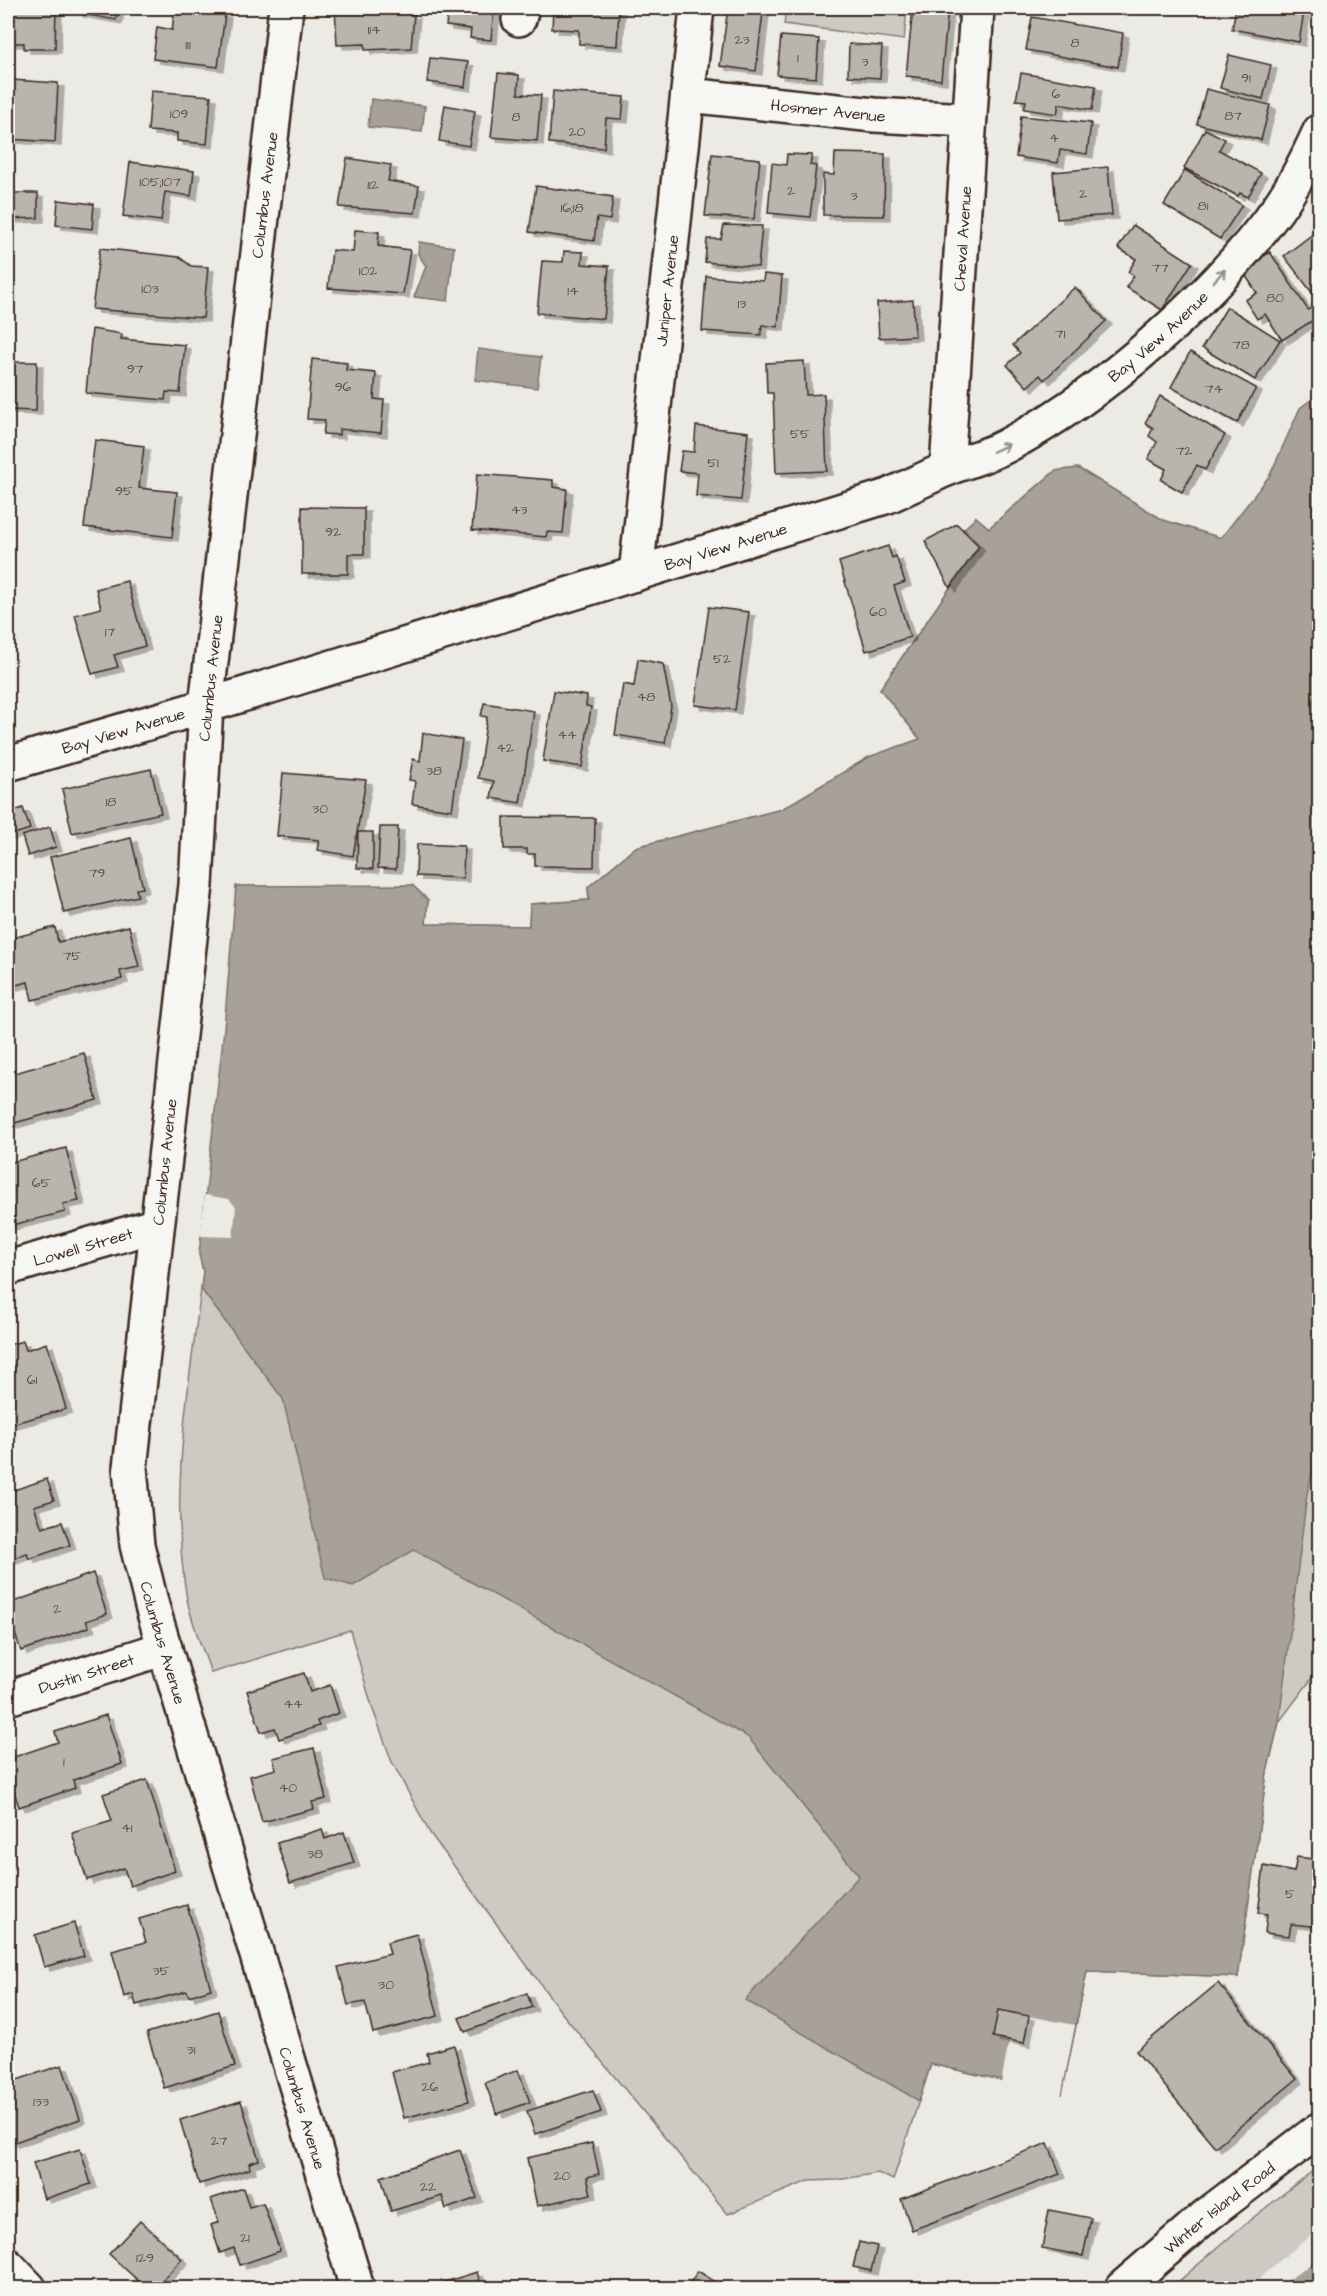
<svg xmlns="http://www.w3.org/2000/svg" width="1327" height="2296" font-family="'Architects Daughter',sans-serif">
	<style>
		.green { fill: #cdcac4; stroke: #847a71; stroke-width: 1.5 }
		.water { fill: #a8a198; stroke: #7c7167; stroke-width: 1.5 }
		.pier { fill: #ebeae5 }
		.building { fill: #bab4ae; stroke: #3b2a1e; stroke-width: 1.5; filter: url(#shadow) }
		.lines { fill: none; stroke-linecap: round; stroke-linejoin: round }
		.minor-casing { stroke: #3b2a1e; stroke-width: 38 }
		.tertiary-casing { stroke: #3b2a1e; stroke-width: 38 }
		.minor { stroke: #f6f6f2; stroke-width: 33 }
		.tertiary { stroke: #f6f6f2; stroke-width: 33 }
		.oneway { stroke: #989088 }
		.labels { text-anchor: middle; stroke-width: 5; stroke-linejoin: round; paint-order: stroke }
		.number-label { font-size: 14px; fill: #5b4c42 }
		.street-label { font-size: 16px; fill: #3b2a1e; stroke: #f6f6f2 }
	</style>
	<defs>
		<filter id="shadow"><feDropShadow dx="6" dy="4" stdDeviation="0" flood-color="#0004"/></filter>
	</defs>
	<rect width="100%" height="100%" fill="#ebeae5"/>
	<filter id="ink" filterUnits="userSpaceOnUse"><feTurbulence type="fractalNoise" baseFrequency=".0167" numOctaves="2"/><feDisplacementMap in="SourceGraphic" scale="12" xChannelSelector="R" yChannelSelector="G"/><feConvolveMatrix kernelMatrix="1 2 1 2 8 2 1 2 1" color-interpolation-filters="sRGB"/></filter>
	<g filter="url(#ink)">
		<g class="green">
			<polygon points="786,8 907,8 904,40 784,24"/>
			<path d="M1078,468L1163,520L1221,538L1320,618L1319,1669L1279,1722L1267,1772L1238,1977L1087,1971L1062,2094L931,2064L893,2180L878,2173L837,2180L808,2181L728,2214L561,2012L430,1833L392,1762L372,1707L350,1630L211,1673C203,1649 192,1624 187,1599C169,1496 188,1391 201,1289L203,1271L199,1254L412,885L428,900L426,924L529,926L530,904L589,900L588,887L636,847L782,809L869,757L920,739L880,689L979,546L976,517L989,528L1055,471Z"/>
			<polygon points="1319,2166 1319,2288 1171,2288 1245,2224"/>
		</g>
		<g class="water">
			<polygon points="371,99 425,106 422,132 368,127"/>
			<polygon points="419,242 454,247 448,301 414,297 426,266 418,254"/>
			<polygon points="478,349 541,357 537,388 475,380"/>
			<polygon points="1319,394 1320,1443 1307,1494 1279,1722 1267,1772 1238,1977 1087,1971 1062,2094 931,2064 919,2101 745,2000 859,1876 748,1737 414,1550 353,1586 325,1578 283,1399 201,1289 203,1271 199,1254 224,1029 236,886 412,885 428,900 426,924 529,926 530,904 589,900 588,887 636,847 782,809 869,757 920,739 880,689 979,546 963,530 976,517 989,528 1055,471 1078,468 1163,520 1221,538 1270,475 1300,408"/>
			<polygon points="1319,2231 1319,2288 1254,2288"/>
		</g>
		<g class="pier">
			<polygon points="205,1195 229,1199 236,1207 233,1237 200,1236"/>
			<polygon points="998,2010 1075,2025 1061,2097 1001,2083 1009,2041 993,2037"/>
			<polygon points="1320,2228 1319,2254 1309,2265 1278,2288 1251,2288 1266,2272"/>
		</g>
		<g class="building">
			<polygon points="8,8 56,8 55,49 24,49 24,43 8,43"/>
			<polygon points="78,8 118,8 116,20 77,13"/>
			<polygon points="175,8 225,14 218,67 153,59 157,27 172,30"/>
			<polygon points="335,8 384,8 384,11 392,11 392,8 409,8 409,15 414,14 411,48 365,50 365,44 337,45"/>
			<polygon points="448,8 494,8 491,40 470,38 471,29 446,26"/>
			<polygon points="553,8 619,8 617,46 579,44 579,30 552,29"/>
			<polygon points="728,8 763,12 756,71 720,66"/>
			<polygon points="913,8 948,8 941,80 906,76"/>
			<polygon points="1236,8 1279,8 1304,12 1299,42 1232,29"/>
			<polygon points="1032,17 1123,33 1118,67 1026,50"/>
			<polygon points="781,36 819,39 816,78 777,75"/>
			<polygon points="849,44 882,46 880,78 848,76"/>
			<polygon points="1229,55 1271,65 1263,99 1220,88"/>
			<polygon points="430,58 468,62 465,87 427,82"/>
			<polygon points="498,73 519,75 518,94 541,95 537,141 491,137"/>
			<polygon points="1021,73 1096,86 1092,110 1059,104 1057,114 1024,109 1026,101 1016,100"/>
			<polygon points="12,80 58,83 55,142 8,139"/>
			<polygon points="1206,89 1270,105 1261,140 1197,124"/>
			<polygon points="151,91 211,96 207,144 177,141 177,133 148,131"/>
			<polygon points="553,91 624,97 622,119 606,118 604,148 549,143"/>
			<polygon points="445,105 475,111 469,146 439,141"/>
			<polygon points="1021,116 1091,123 1087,154 1060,150 1058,163 1016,157"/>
			<polygon points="1205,129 1225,139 1219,150 1261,173 1248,197 1240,193 1238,196 1184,168"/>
			<polygon points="835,153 885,154 884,216 823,215 823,174 834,175"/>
			<polygon points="712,154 760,159 754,219 705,216"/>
			<polygon points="787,154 812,155 810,165 816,166 810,217 768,213 772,163 786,165"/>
			<polygon points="347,158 391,165 388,181 419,186 415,213 339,207"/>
			<polygon points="130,162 194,171 191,196 165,192 161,221 123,216"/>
			<polygon points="1108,167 1112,215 1057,219 1053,172"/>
			<polygon points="1185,170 1242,205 1220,239 1164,205"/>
			<polygon points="536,186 613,197 610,220 597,218 594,241 529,232"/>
			<polygon points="8,193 38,193 38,218 8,219"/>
			<polygon points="58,200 94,204 92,229 56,225"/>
			<polygon points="724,225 762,226 758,267 705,262 707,239 721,239"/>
			<polygon points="1133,225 1192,263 1162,310 1126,287 1134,276 1128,272 1136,259 1118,248"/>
			<polygon points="355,230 379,232 378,246 410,250 403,294 328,288 332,250 353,252"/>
			<polygon points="1314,233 1320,239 1320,303 1284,256"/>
			<polygon points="100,248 179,257 191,266 208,267 203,318 92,309"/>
			<polygon points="564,251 583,252 582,264 609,266 604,319 537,313 542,261 563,262"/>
			<polygon points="1270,252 1308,310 1312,307 1318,317 1282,340 1265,314 1257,319 1245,300 1257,293 1242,270"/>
			<polygon points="764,274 782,276 778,327 762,325 761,335 702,331 706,276 763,281"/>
			<polygon points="1075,287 1106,321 1044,380 1040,375 1027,387 1007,365 1020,353 1013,345"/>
			<polygon points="913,300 915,336 879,338 877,303"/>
			<polygon points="1227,307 1280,340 1255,380 1202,348"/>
			<polygon points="92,329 122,334 121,339 185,345 180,393 166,392 165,400 86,393"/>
			<polygon points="1190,352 1256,388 1237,423 1171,387"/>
			<polygon points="312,359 347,363 346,370 376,373 374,399 384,400 381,433 339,429 339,435 323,434 325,420 307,419"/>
			<polygon points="804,361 806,395 824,394 827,471 776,473 773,393 767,393 766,363"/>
			<polygon points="8,362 37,362 36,411 8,410"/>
			<polygon points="1160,396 1225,435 1205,470 1197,465 1182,492 1161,480 1166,469 1148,459 1157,442 1149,436 1153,428 1145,423"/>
			<polygon points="696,426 748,432 741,500 696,496 698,473 679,471 682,451 694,452"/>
			<polygon points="95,440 144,446 139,488 177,492 172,537 84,527"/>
			<polygon points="477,474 553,480 553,487 567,489 563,533 547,532 546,537 472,530"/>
			<polygon points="302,507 364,508 364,554 348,554 348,574 302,574"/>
			<polygon points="957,524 979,546 950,588 925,541"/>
			<polygon points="888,546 892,558 896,556 905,582 894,586 910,637 866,651 839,562"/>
			<polygon points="127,581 145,646 114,655 118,667 92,674 75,615 101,608 96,589"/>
			<polygon points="709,607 749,612 735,710 695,705"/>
			<polygon points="638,659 663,664 671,706 665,743 615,735 623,684 634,686"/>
			<polygon points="554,691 587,696 586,706 591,707 582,767 543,761"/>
			<polygon points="484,703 534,711 520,803 491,798 494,781 478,778 487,717 481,716"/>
			<polygon points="423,733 462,740 452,810 412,804 415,781 409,780 413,759 420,761"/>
			<polygon points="151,769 161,813 72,833 62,789"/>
			<polygon points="283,773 366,780 353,856 317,850 319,840 277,836"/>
			<polygon points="23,808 30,829 8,836 8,813"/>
			<polygon points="504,817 595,818 594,867 535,866 535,854 527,854 527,849 504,849"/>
			<polygon points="50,827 56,847 28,856 22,836"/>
			<polygon points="380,827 398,827 396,869 378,868"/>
			<polygon points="358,832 373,832 373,869 357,868"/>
			<polygon points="131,838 143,888 136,889 138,896 64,913 50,857"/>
			<polygon points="417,844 464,846 463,878 416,876"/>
			<polygon points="129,926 139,967 120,971 122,979 32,1000 28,982 8,987 8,939 55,927 58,942"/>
			<polygon points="84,1053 97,1100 11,1124 8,1112 8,1075"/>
			<polygon points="66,1148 79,1201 63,1204 65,1212 8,1226 8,1163"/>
			<polygon points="23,1341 26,1350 47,1343 66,1409 11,1424 8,1412 8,1345"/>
			<polygon points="47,1479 54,1500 34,1506 42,1528 62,1522 70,1545 29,1559 27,1553 8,1560 8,1492"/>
			<polygon points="93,1573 107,1614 86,1621 89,1627 21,1651 8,1613 8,1604"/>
			<polygon points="304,1673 310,1692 330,1685 339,1713 317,1721 319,1726 279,1739 275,1728 261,1732 247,1691"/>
			<polygon points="106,1715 122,1764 73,1780 75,1788 19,1807 8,1773 8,1759 58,1742 55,1732"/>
			<polygon points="314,1748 326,1799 312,1802 314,1809 262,1822 250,1776 276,1769 273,1758"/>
			<polygon points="147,1780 175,1871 130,1886 124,1868 87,1880 72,1833 112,1821 103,1794"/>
			<polygon points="322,1829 325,1839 344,1832 354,1863 290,1883 277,1843"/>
			<polygon points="1297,1857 1320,1860 1320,1927 1291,1924 1289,1936 1265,1933 1267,1914 1258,1913 1264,1866 1294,1872"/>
			<polygon points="187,1905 211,1989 189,1996 187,1991 136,2005 133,1994 124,1997 112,1951 146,1942 139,1919"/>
			<polygon points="74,1923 84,1956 44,1967 35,1935"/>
			<polygon points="417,1934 438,2016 373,2033 365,2002 348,2005 338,1967 390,1954 387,1942"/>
			<polygon points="1218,1983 1297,2079 1215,2147 1136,2051"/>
			<polygon points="527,1993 532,2007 465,2032 459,2018"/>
			<polygon points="998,2010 1029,2016 1024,2043 993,2037"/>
			<polygon points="218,2011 235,2066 164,2088 147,2033"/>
			<polygon points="454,2045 469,2101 404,2118 392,2072 429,2062 427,2053"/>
			<polygon points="62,2065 80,2119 12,2143 8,2129 8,2083"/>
			<polygon points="518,2070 530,2102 497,2114 485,2083"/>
			<polygon points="593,2090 601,2112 535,2134 527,2111"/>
			<polygon points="241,2101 259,2160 249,2163 250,2169 199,2184 180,2120"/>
			<polygon points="592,2143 599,2174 587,2177 591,2194 537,2206 527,2158"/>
			<polygon points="1048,2143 1060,2174 912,2230 901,2199"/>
			<polygon points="80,2149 91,2184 44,2199 33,2163"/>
			<polygon points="460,2150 477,2198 446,2209 442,2196 391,2211 381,2177"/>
			<polygon points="243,2188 249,2207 263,2203 280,2251 240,2265 234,2248 220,2253 211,2225 219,2222 211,2199"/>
			<polygon points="1049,2210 1091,2218 1083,2256 1042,2248"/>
			<polygon points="140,2221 182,2259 155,2288 146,2288 109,2254"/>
			<polygon points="859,2242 877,2246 871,2271 853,2267"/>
			<polygon points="698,2271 725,2288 686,2288"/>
			<polygon points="477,2272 482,2288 426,2288"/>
		</g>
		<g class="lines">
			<g class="minor-casing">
				<g id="minor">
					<path id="s1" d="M286,8L206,706L196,885L130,1468L137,1545L152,1606L357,2288"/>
					<polyline points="519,19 522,8"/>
					<path id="s2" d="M688,95L874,115L969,120"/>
					<path id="s3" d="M947,469L977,8"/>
					<path id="s4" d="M636,574L697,8"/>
					<path id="s5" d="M8,764L206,706L888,496C908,487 927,478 946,469C966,461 987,456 1006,446C1104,394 1210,300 1276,211C1294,186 1307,159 1320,131"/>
					<path id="s6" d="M8,1268L157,1225"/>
					<path id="s7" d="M8,1698L165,1648"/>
					<path id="s8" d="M1122,2288L1207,2215L1320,2129"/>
				</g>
			</g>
			<g class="tertiary-casing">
				<polyline id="tertiary" points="8,2266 29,2288"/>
			</g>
			<use href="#minor" class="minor"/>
			<use href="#tertiary" class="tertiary"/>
		</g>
		<defs><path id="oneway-shaft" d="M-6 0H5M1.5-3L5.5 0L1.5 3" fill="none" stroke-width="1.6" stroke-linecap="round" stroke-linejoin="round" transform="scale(1.5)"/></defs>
		<g class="oneway">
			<use href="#oneway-shaft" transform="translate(1219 276) rotate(-47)"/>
			<use href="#oneway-shaft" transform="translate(1001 448) rotate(-25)"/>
		</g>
	</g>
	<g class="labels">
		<g class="number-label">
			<text x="374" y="34">114</text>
			<text x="742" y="44">23</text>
			<text x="1075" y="47">8</text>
			<text x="188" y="49">111</text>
			<text x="798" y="62">1</text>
			<text x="865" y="66">3</text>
			<text x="1246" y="82">91</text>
			<text x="1056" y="98">6</text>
			<text x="179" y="118">109</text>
			<text x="1233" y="120">87</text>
			<text x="516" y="121">8</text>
			<text x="577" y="136">20</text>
			<text x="1054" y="142">4</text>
			<text x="160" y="186">105;107</text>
			<text x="373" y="189">112</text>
			<text x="791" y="195">2</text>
			<text x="1083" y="198">2</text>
			<text x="854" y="200">3</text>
			<text x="1203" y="210">81</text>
			<text x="572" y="212">16;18</text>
			<text x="1160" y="272">77</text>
			<text x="368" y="275">102</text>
			<text x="150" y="293">103</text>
			<text x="573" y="295">14</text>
			<text x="1275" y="302">80</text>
			<text x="742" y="308">13</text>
			<text x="1060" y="338">71</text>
			<text x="1241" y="349">78</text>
			<text x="135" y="373">97</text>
			<text x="343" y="391">96</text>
			<text x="1214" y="393">74</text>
			<text x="800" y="438">55</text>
			<text x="1184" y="455">72</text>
			<text x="713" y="467">51</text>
			<text x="124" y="495">95</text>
			<text x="519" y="514">43</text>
			<text x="333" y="536">92</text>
			<text x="878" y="616">60</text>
			<text x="110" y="636">17</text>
			<text x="722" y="663">52</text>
			<text x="646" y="701">48</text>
			<text x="567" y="739">44</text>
			<text x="505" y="752">42</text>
			<text x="434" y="775">38</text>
			<text x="111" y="806">18</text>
			<text x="320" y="813">30</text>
			<text x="97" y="877">79</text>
			<text x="72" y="960">75</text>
			<text x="41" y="1187">65</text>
			<text x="32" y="1384">61</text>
			<text x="57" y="1613">2</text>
			<text x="293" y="1708">44</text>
			<text x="64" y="1766">1</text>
			<text x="288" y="1792">40</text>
			<text x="127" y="1832">41</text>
			<text x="315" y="1858">38</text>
			<text x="1290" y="1898">5</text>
			<text x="161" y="1975">35</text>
			<text x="386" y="1989">30</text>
			<text x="191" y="2054">31</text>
			<text x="430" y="2091">26</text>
			<text x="41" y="2106">133</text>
			<text x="219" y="2145">27</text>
			<text x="562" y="2180">20</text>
			<text x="428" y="2191">22</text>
			<text x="245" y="2242">21</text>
			<text x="145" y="2262">129</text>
		</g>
		<g class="street-label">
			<text dy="6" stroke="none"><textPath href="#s2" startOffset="141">Hosmer Avenue</textPath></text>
			<text transform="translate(264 195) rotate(-83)" y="6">Columbus Avenue</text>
			<text dy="6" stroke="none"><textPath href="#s3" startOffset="231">Cheval Avenue</textPath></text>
			<text dy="6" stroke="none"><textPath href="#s4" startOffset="285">Juniper Avenue</textPath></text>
			<text dy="6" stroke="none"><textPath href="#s5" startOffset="1236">Bay View Avenue</textPath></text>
			<text dy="6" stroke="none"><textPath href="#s5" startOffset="750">Bay View Avenue</textPath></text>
			<text transform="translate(210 678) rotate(-84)" y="6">Columbus Avenue</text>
			<text dy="6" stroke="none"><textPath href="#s5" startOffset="120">Bay View Avenue</textPath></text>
			<text transform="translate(164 1162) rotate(-84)" y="6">Columbus Avenue</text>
			<text dy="6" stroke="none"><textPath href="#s6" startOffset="78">Lowell Street</textPath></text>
			<text dy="6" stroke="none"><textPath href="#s1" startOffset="1647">Columbus Avenue</textPath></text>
			<text dy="6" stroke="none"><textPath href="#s7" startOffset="82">Dustin Street</textPath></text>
			<text dy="6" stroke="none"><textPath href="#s1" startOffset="2133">Columbus Avenue</textPath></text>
			<text dy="6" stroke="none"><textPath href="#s8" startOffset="126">Winter Island Road</textPath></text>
		</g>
	</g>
	<rect width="1327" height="2296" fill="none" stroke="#f6f6f2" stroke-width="30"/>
	<rect x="15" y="15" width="1297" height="2266" fill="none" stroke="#3b2a1e" stroke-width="2" filter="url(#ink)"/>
</svg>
